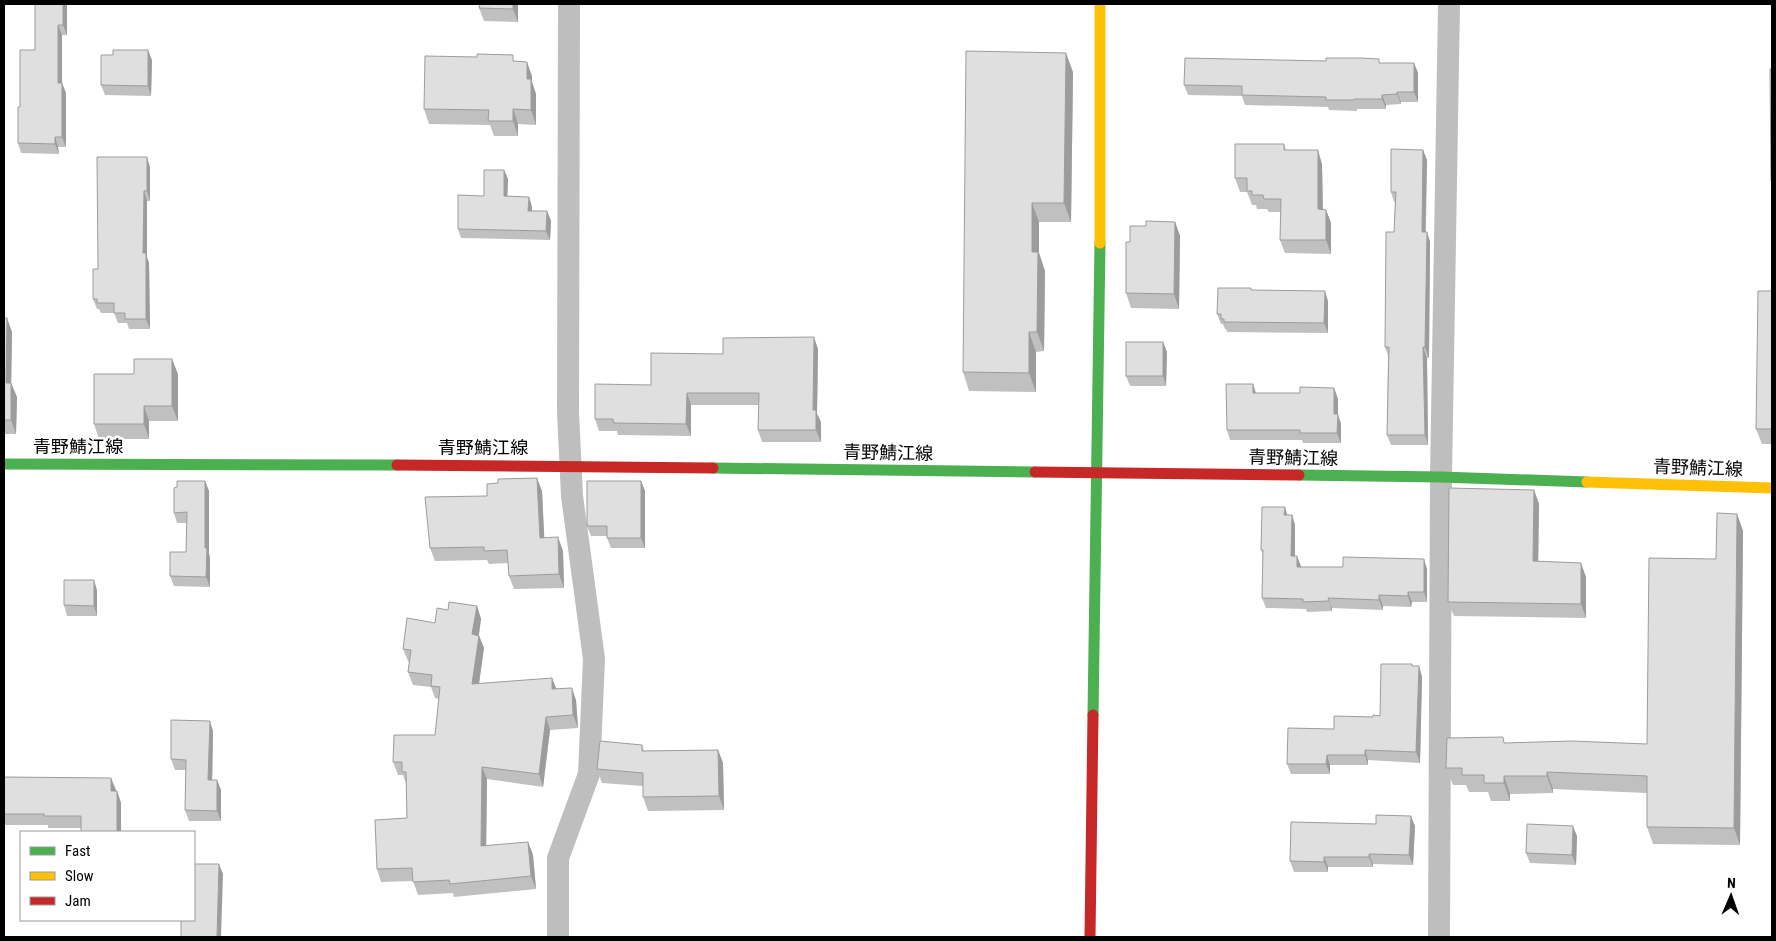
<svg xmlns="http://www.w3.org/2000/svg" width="1776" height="941" font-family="'Roboto Condensed','Noto Sans JP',sans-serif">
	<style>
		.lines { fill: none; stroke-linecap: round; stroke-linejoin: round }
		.street { stroke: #bebebe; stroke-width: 22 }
		.fast { stroke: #4caf50; stroke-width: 11 }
		.slow { stroke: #ffc107; stroke-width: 11 }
		.jam { stroke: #c62828; stroke-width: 11 }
		.wall { fill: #c0c0c0 }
		.shaded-wall { fill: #9c9c9c }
		.building { fill: #dfdfdf; stroke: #9c9c9c }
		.labels { text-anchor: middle; stroke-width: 5; stroke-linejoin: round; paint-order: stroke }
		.street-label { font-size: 18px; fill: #000; stroke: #fff }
	</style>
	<rect width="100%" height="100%" fill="#fff"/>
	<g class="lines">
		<g class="street">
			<polyline points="558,937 558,858 589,774 594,659 572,496 568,412 569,4"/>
			<polyline points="1439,937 1441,477 1449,4"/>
		</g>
		<g class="fast">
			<polyline points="4,464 397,465"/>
			<polyline points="713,468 1035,472"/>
			<polyline points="1299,475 1441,477 1587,482"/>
			<polyline points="1093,715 1100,243"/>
		</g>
		<g class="slow">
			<polyline points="1100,243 1100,4"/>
			<polyline points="1587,482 1772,488"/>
		</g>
		<g class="jam">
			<polyline points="397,465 713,468"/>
			<polyline points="1035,472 1299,475"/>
			<polyline points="1090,937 1093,715"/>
		</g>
	</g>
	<g class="wall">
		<polygon points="67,4 67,35 62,35 62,83 66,93 66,147 58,147 59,154 21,153 18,143 20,107 35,50"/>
		<polygon points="518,4 518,22 484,21 479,8"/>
		<polygon points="152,60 151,96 105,95 101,85"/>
		<polygon points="516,61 532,76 532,82 536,94 536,125 518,124 518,136 494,136 490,125 429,124 424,109"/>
		<polygon points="1380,63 1414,63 1418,73 1418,102 1401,102 1401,104 1386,105 1386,109 1357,109 1357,111 1329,110 1328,107 1245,105 1242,96 1188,95 1184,85"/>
		<polygon points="1073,72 1071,222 1039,222 1039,253 1045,271 1044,351 1036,352 1036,392 969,391 963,372"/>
		<polygon points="1284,144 1286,150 1322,164 1323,209 1326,210 1331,223 1331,254 1285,253 1280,240 1281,212 1269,212 1267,209 1257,209 1256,205 1252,205 1247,192 1240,192 1235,178"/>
		<polygon points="1423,150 1427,160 1426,232 1427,232 1430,242 1429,358 1427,358 1428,445 1391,445 1387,435 1388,355 1385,347 1394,232 1395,202 1394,202 1391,192"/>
		<polygon points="150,167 150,201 147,201 147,257 149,263 150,329 129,329 127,323 118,323 114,313 101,313 99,309 97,309 93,299 98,269"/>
		<polygon points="504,170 508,179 507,197 529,197 532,207 532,211 547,211 551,221 550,240 461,238 458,229"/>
		<polygon points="1175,222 1180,236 1179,309 1131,308 1126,293 1130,242 1146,226"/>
		<polygon points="1252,291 1328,301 1328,333 1227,332 1226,329 1225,329 1223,324 1221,324 1217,314"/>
		<polygon points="1772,291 1772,444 1762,444 1756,429"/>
		<polygon points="4,318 12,332 11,383 17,397 16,434 4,434"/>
		<polygon points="1163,342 1167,352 1166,386 1130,386 1126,376"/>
		<polygon points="818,349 817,414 821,422 821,442 762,442 758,430 759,405 691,405 691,436 618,435 617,431 599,431 595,419 723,354"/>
		<polygon points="134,374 178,374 178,421 149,421 149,439 99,439 94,424"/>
		<polygon points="1253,384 1256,393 1300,393 1334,388 1338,399 1338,415 1341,424 1341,443 1303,443 1302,440 1230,440 1227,430"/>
		<polygon points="205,481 209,491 209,554 210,558 210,587 174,586 170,576 186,552 187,523 177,523 174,513"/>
		<polygon points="641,481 645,491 645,548 611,548 607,538 607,536 591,536 587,526"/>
		<polygon points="1534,490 1539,504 1538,561 1586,577 1586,618 1454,616 1448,602"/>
		<polygon points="542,491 544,538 563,551 564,588 514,589 509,576 508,563 489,564 487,560 435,561 430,548 487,496"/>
		<polygon points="1737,514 1743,531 1740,845 1653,844 1647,827 1647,793 1553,789 1553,793 1510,794 1510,801 1491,801 1488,792 1469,792 1466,785 1453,785 1446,768 1506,743 1647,744"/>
		<polygon points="1287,515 1292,515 1295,525 1295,556 1301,567 1427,569 1427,602 1412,602 1411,607 1383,606 1383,610 1332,608 1332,611 1307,612 1306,609 1266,608 1262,598 1263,554 1261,550"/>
		<polygon points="97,590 97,616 67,616 64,605"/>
		<polygon points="477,606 481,619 479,635 484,648 479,684 552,678 556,688 576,700 578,728 550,730 543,787 487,779 486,846 528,842 533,855 536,889 454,897 453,893 418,895 413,881 381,882 377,869 407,818 406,783 403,775 398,775 393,762 435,735 439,699 435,698 431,687 413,685 408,672 409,662 408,661 403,649 435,623 448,610"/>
		<polygon points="1412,664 1413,666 1419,666 1422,677 1420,763 1368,760 1368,765 1330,765 1330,774 1291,774 1287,764 1334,729 1380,716"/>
		<polygon points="213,731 212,780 217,780 221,790 221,821 189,821 185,810 186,770 175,770 171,759"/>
		<polygon points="642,745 644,751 718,750 723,763 724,810 648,811 643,797 643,786 602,783 597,769"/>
		<polygon points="4,777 111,778 116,791 117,791 121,803 81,828 48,828 48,825 4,825"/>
		<polygon points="1415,826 1413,865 1373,864 1373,867 1328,867 1328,872 1294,872 1290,861"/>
		<polygon points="1577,836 1576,865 1530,863 1526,853"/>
	</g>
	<g class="shaded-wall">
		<polygon points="63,4 67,4 67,35 63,25"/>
		<polygon points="513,4 518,4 518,22 513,9"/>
		<polygon points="58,25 62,35 62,93 58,83"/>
		<polygon points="148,50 152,60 151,96 148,86"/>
		<polygon points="1066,53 1073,72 1071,222 1064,203"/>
		<polygon points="527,62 532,76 532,82 536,94 536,125 531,110 527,79"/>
		<polygon points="1414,63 1418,73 1418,102 1414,92"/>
		<polygon points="62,83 66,93 66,147 62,137"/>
		<polygon points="1397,92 1401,102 1401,104 1397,94"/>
		<polygon points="1382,95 1386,105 1386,109 1382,99"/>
		<polygon points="513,109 518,124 518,136 513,121"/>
		<polygon points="55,137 58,147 59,154 55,144"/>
		<polygon points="1318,150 1322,164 1323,223 1318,209"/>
		<polygon points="1423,150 1427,160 1425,242 1422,232"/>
		<polygon points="147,157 150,167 150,201 147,191"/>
		<polygon points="504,170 508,179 507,206 504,196"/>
		<polygon points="144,191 147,201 147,257 149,263 150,329 146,319 143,253"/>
		<polygon points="529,197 532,207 532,220 528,211"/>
		<polygon points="1032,203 1039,222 1039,253 1045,271 1044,351 1037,332 1032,252"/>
		<polygon points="1326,210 1331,223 1331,254 1326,240"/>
		<polygon points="547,211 551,221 550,240 546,231"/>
		<polygon points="1175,222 1180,236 1179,309 1174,294"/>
		<polygon points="1427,232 1430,242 1429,358 1425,347"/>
		<polygon points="1325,291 1328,301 1328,333 1324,323"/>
		<polygon points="7,318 12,332 11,397 6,383"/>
		<polygon points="1029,332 1036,352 1036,392 1029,373"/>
		<polygon points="814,337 818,349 817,414 821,422 821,442 816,430 813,410"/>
		<polygon points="1163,342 1167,352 1166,386 1163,376"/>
		<polygon points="1423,347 1427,358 1428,445 1425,435"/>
		<polygon points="172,359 178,374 178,421 172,406"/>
		<polygon points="11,383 17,397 16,434 11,420"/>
		<polygon points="1253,384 1256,394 1253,393"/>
		<polygon points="1334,388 1338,399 1338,415 1341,424 1341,443 1337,433 1334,414"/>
		<polygon points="687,393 691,405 691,436 686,424"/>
		<polygon points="144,406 149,421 149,439 144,424"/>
		<polygon points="537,478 542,491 545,551 540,538"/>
		<polygon points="205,481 209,491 209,554 210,558 210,587 206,577 205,548"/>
		<polygon points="641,481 645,491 645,548 641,538"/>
		<polygon points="1534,490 1539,504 1538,575 1533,561"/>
		<polygon points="1285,507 1288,517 1284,515"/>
		<polygon points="1737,514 1743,531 1740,845 1734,828"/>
		<polygon points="1292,515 1295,525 1295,566 1291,556"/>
		<polygon points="558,537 563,551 564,588 559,574"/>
		<polygon points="1297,556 1301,566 1301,577 1297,567"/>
		<polygon points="1424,559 1427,569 1427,602 1424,592"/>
		<polygon points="1581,563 1586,577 1586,618 1581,604"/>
		<polygon points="94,580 97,590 97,616 94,606"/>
		<polygon points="1408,592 1412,602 1411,607 1408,596"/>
		<polygon points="1379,595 1383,606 1383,610 1379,600"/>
		<polygon points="1328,598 1332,608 1332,611 1329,601"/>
		<polygon points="477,606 481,619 477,647 472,634"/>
		<polygon points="479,636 484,648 477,697 472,684"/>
		<polygon points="1419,666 1422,677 1420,763 1416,752"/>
		<polygon points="552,678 557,691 552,689"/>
		<polygon points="572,688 576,700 578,728 573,715"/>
		<polygon points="546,717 550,730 543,787 539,774"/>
		<polygon points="210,721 213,731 212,790 208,780"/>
		<polygon points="718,750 723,763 724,810 719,796"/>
		<polygon points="1365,750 1368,760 1368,765 1365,755"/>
		<polygon points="1327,755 1330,765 1330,774 1326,764"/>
		<polygon points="482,767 487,779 486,859 481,846"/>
		<polygon points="1547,772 1553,789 1553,793 1547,776"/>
		<polygon points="1504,776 1510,794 1510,801 1504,783"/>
		<polygon points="111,778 116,790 116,802 111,791"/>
		<polygon points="217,780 221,790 221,821 217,811"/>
		<polygon points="117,791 121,803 121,832 117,832"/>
		<polygon points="1411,816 1415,826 1413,865 1409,855"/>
		<polygon points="1573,826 1577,836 1576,865 1572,855"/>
		<polygon points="528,842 533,855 536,889 531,876"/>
		<polygon points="1369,854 1373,864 1373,867 1369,857"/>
		<polygon points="1324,857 1328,867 1328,872 1324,862"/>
		<polygon points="219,864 223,874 221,937 217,937"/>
	</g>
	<g class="building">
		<polygon points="35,4 63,4 63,25 58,25 58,83 62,83 62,137 55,137 55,144 18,143 18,107 20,107 20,50 35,50"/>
		<polygon points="480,4 513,4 513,9 479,8"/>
		<polygon points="113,50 148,50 148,86 101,85 101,55 113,55"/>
		<polygon points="966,51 1066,53 1064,203 1032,203 1032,252 1038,252 1037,332 1029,332 1029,373 963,372"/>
		<polygon points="477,54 513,55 513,61 527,62 527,79 531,79 531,110 513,109 513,121 488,121 489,110 424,109 425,56 477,57"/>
		<polygon points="1185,58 1326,61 1326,58 1361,58 1379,59 1379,63 1414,63 1414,92 1397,92 1397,94 1382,95 1382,99 1354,99 1354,100 1326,100 1326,97 1242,95 1242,86 1184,85"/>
		<polygon points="1770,69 1772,69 1772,181 1771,181"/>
		<polygon points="1235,144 1284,144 1284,150 1318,150 1318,209 1326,210 1326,240 1280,240 1281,199 1264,199 1263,195 1252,195 1252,191 1247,191 1247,178 1235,178"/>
		<polygon points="1391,149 1423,150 1422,232 1427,232 1425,347 1423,347 1425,435 1387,435 1389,347 1385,347 1386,232 1394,232 1396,192 1391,192"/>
		<polygon points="97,157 147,157 147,191 144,191 143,253 146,253 146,319 125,319 125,313 114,313 114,303 97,303 97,299 93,299 93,269 98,269"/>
		<polygon points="484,170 504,170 504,196 529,197 528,211 547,211 546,231 458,229 458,195 484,196"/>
		<polygon points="1146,221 1175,222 1174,294 1126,293 1126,242 1130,242 1130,226 1146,226"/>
		<polygon points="1218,288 1251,288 1251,290 1325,291 1324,323 1224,322 1224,319 1221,319 1221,314 1217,314"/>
		<polygon points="1758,291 1772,291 1772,429 1756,429"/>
		<polygon points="4,318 7,318 6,383 11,383 11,420 4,420"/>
		<polygon points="814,337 813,410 816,410 816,430 758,430 759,393 687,393 686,424 614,423 613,419 595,419 595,384 651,385 651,353 723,354 723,338"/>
		<rect x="1126" y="342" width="37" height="34"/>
		<polygon points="134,359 172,359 172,406 144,406 144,424 94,424 94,374 134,374"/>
		<polygon points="1226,384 1253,384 1253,393 1300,393 1300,387 1334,388 1334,414 1338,414 1337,433 1300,433 1300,430 1227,430"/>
		<polygon points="537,478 540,538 558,537 559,574 509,576 507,550 484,551 484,547 430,548 425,497 487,496 487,484 498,483 498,479"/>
		<polygon points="177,481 205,481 205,548 207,548 206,577 170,576 170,552 186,552 187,512 174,513 174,488 177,487"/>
		<polygon points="587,481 641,481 641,538 607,538 607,526 587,526"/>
		<polygon points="1449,488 1534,490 1533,561 1581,563 1581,604 1448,602"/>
		<polygon points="1262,507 1285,507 1284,515 1292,515 1291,556 1297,556 1297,567 1343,567 1343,557 1424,559 1424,592 1408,592 1408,596 1379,595 1379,600 1328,598 1329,601 1303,602 1303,599 1262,598 1263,550 1261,550"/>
		<polygon points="1717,513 1737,514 1734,828 1647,827 1647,776 1547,772 1547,776 1504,776 1504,783 1484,783 1484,775 1462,775 1462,768 1446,768 1447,738 1503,737 1504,743 1572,741 1647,744 1649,558 1716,559"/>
		<polygon points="64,580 94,580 94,606 64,605"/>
		<polygon points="449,602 477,606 472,634 479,636 472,684 552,678 552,689 572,688 573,715 546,717 539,774 482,767 481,846 528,842 531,876 450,884 449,880 413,882 412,868 377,869 375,820 407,818 406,772 402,772 402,762 393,762 394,735 435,735 440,687 431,686 432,675 408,672 411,650 403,649 407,618 435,623 437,608 448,610"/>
		<polygon points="1381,664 1412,664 1412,666 1419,666 1416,752 1365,750 1365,755 1327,755 1326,764 1287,764 1288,728 1334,729 1334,716 1373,717 1373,715 1380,716"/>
		<polygon points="171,720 210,721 208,780 217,780 217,811 185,810 186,760 171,759"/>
		<polygon points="600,741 642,745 642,751 718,750 719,796 643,797 643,773 597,769"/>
		<polygon points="4,777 111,778 111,791 117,791 117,832 81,832 81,816 44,816 44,814 4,814"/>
		<polygon points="1376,815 1411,816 1409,855 1369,854 1369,857 1324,857 1324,862 1290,861 1291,822 1376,824"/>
		<polygon points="1527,824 1573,826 1572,855 1526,853"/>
		<polygon points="194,864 219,864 217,937 181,937 181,920 194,920"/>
	</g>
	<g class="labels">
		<g class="street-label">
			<text x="78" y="453">青野鯖江線</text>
			<text x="483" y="454">青野鯖江線</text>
			<text transform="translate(888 453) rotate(1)" y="6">青野鯖江線</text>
			<text transform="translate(1293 458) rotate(1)" y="6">青野鯖江線</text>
			<text transform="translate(1698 468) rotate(2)" y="6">青野鯖江線</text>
		</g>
	</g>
	<rect width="1776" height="941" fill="none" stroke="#000000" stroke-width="10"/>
	<rect x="20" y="831" width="175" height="90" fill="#ffffff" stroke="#999999"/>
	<rect x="30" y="847" width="25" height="8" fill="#4caf50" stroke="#999999"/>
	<text x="65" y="856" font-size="15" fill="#000000">Fast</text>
	<rect x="30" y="872" width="25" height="8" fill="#ffc107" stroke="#999999"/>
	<text x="65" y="881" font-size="15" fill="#000000">Slow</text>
	<rect x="30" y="897" width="25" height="8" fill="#c62828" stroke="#999999"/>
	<text x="65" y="906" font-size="15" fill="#000000">Jam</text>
	<g transform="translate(1731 896) rotate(2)" stroke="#ffffff" stroke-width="4" paint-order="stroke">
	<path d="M0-4L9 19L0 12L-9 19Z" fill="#000000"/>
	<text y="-8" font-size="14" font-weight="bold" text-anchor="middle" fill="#000000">N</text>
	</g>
</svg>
